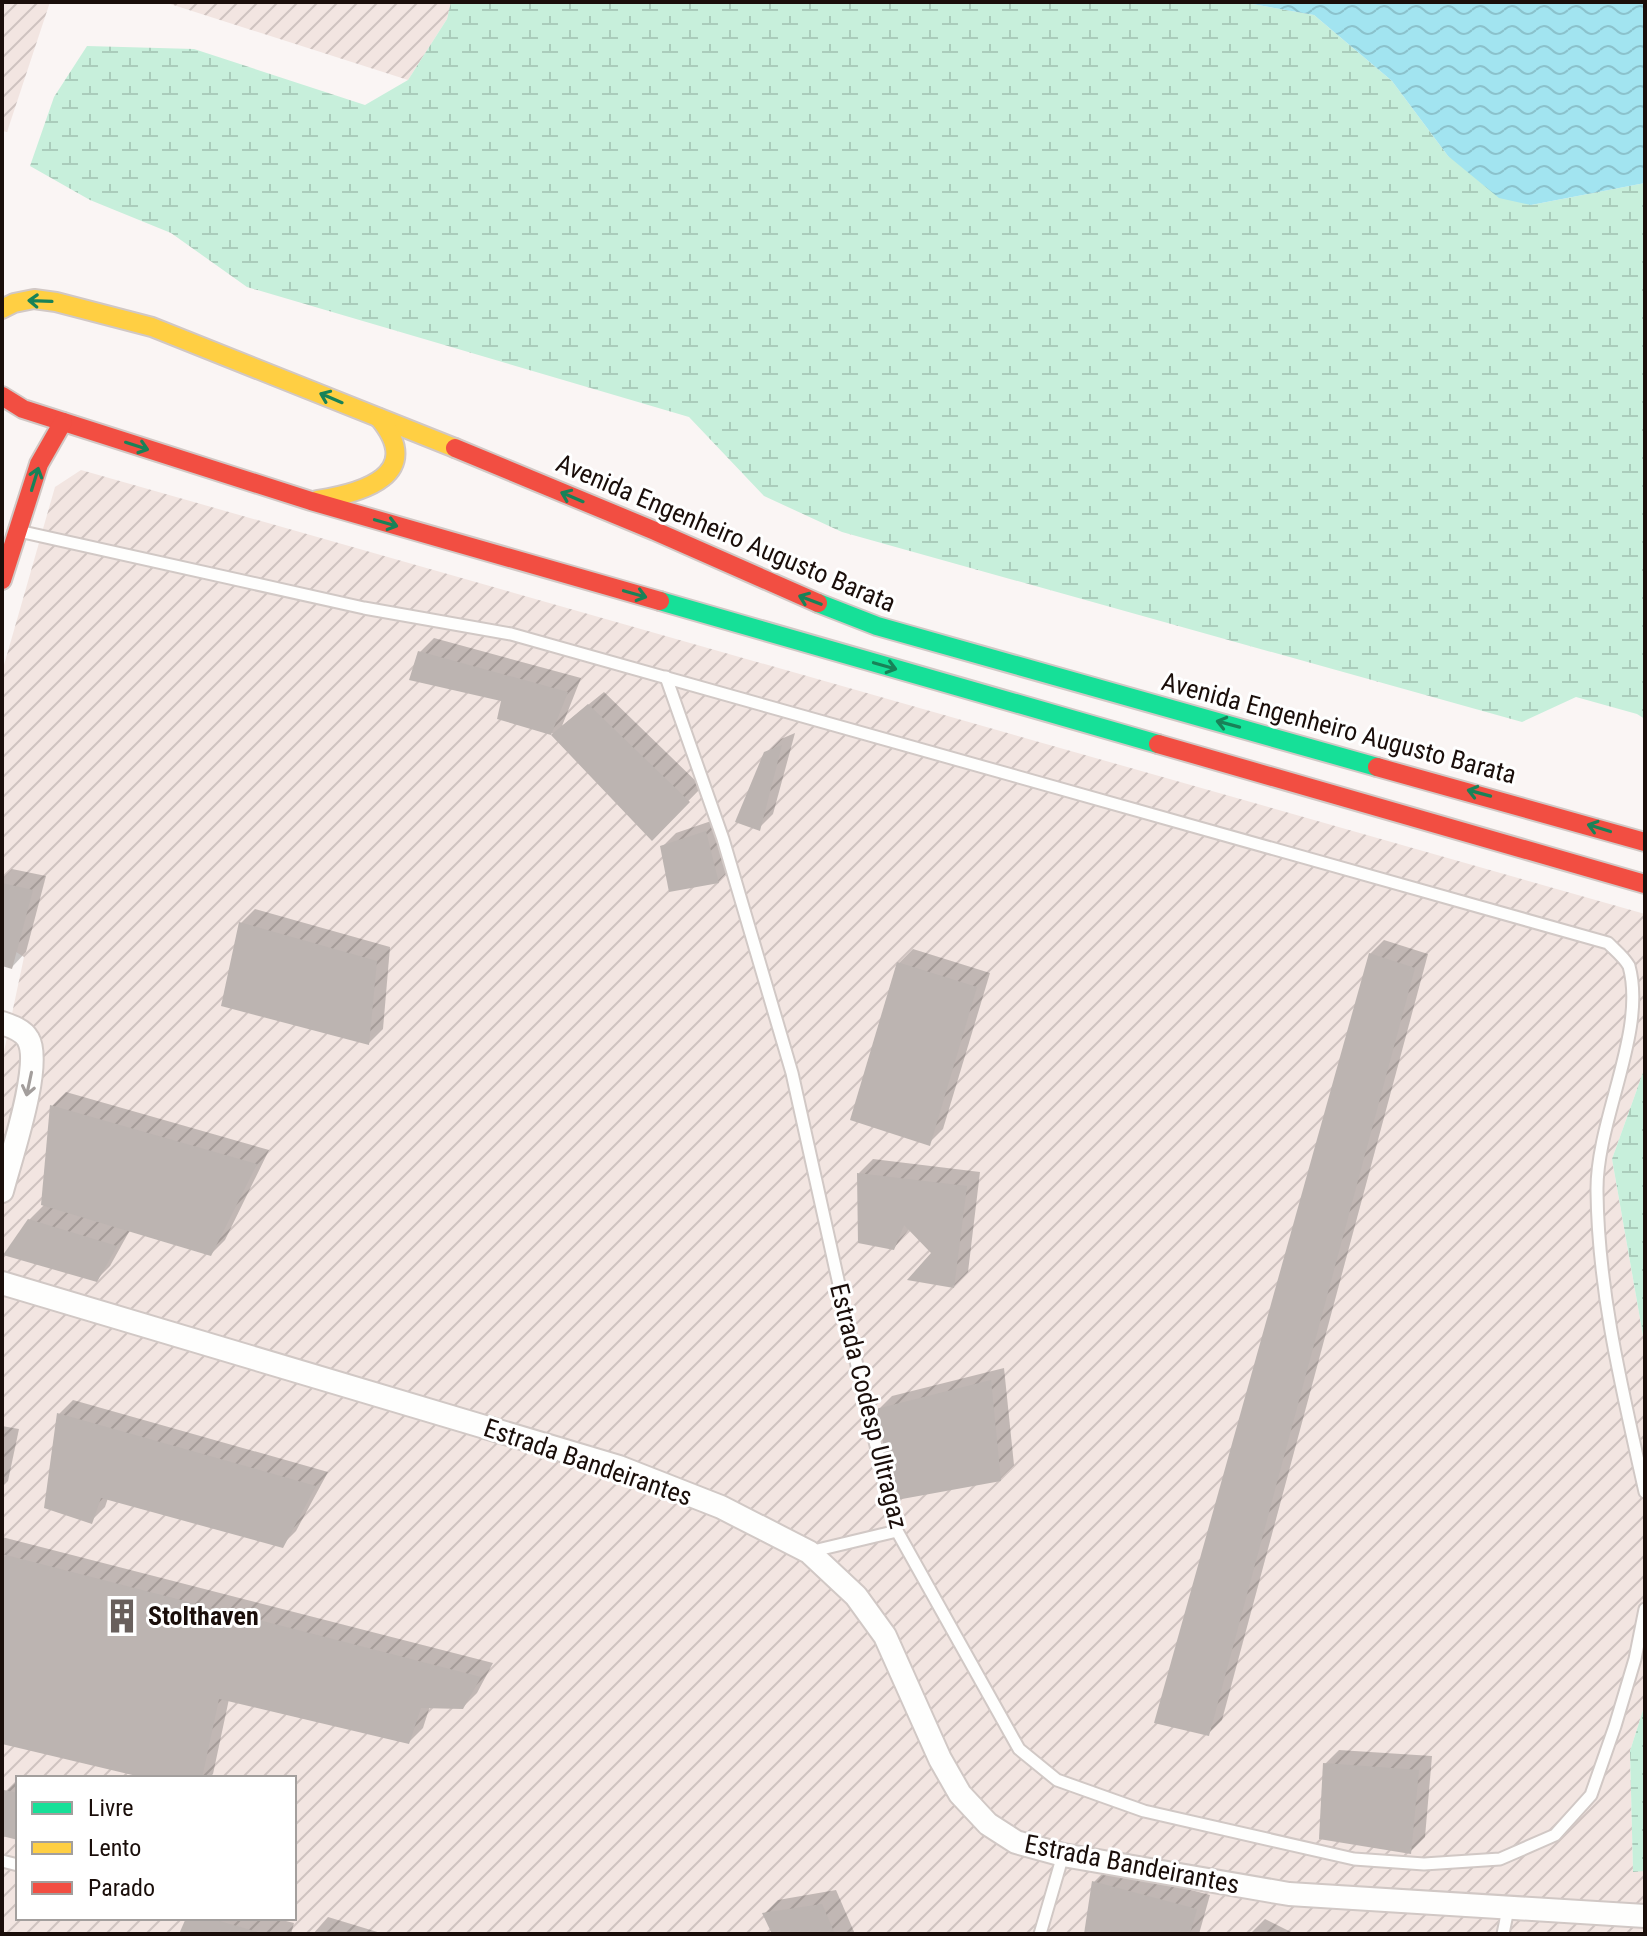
<svg xmlns="http://www.w3.org/2000/svg" width="1647" height="1936" font-family="'Roboto Condensed',sans-serif">
	<style>
		.industrial { fill: url(#industrial-furrows); fill-rule: evenodd }
		.wetland { fill: url(#wetland-marsh) }
		.water { fill: url(#water-waves) }
		.shadow { fill: #0003 }
		.building { fill: #bcb4b1 }
		.lines { fill: none; stroke-linecap: round; stroke-linejoin: round }
		.lane-casing { stroke: #d1c8c5; stroke-width: 15 }
		.street-casing { stroke: #d1c8c5; stroke-width: 26 }
		.fast-casing { stroke: #d1c8c5; stroke-width: 22 }
		.slow-casing { stroke: #d1c8c5; stroke-width: 22 }
		.jam-casing { stroke: #d1c8c5; stroke-width: 22 }
		.lane { stroke: #fefefd; stroke-width: 11 }
		.street { stroke: #fefefd; stroke-width: 22 }
		.fast { stroke: #16e098; stroke-width: 18 }
		.slow { stroke: #ffcf43; stroke-width: 18 }
		.jam { stroke: #f24e42; stroke-width: 18 }
		.oneway { stroke: #188258 }
		.oneway2 { stroke: #a39e9c }
		.labels { text-anchor: middle; stroke-width: 6; stroke-linejoin: round; paint-order: stroke }
		.street-label { font-size: 26px; fill: #1a0e0a; stroke: #fff }
		.poi-label { font-size: 26px; font-weight: bold; fill: #1a0e0a; stroke: #fff; text-anchor: start }
	</style>
	<defs>
		<pattern id="industrial-furrows" width="10" height="10" patternUnits="userSpaceOnUse" patternTransform="scale(2)"><rect width="10" height="10" fill="#f2e5e1"/><path d="M-1 1l2-2M0 10L10 0M9 11l2-2" fill="none" stroke="#cfc3c0"/></pattern>
		<pattern id="wetland-marsh" width="20" height="14" patternUnits="userSpaceOnUse" patternTransform="scale(2)"><rect width="20" height="14" fill="#c7efdb"/><path d="M1 5h8M5 5V1M11 12h8M15 12V8" fill="none" stroke="#acb"/></pattern>
		<pattern id="water-waves" width="16" height="10" patternUnits="userSpaceOnUse" patternTransform="scale(2)"><rect width="16" height="10" fill="#a2e4f0"/><path d="M0 5q4-4 8 0t8 0" fill="none" stroke="#8bc2cc"/></pattern>
	</defs>
	<rect width="100%" height="100%" fill="#faf5f4"/>
	<g class="industrial">
		<polygon points="2,2 50,2 7,132 2,131"/>
		<polygon points="164,2 451,2 447,19 408,80"/>
		<path d="M81,470L1645,914V1067L1612,1159L1645,1347V1704L1630,1751L1633,1871H1645V1934H2V1061L24,957L2,943V672L55,487ZM18,1778H294V1918H18Z"/>
	</g>
	<g class="wetland">
		<polygon points="451,2 1241,2 1314,15 1392,81 1448,156 1531,205 1645,183 1645,719 1637,714 1576,697 1522,722 842,532 764,496 689,417 247,287 171,233 90,200 30,166 54,97 87,46 194,49 365,105 408,80 447,19"/>
		<polygon points="1645,1067 1645,1347 1612,1159"/>
		<polygon points="1645,1704 1645,1871 1633,1872 1630,1751"/>
	</g>
	<polygon class="water" points="1241,2 1645,2 1645,183 1531,205 1499,198 1448,156 1392,81 1314,15"/>
	<g class="shadow">
		<polygon points="434,638 581,678 562,726 604,692 702,787 652,838 552,733 500,718 503,699 420,652"/>
		<polygon points="795,733 773,814 759,828 766,754 781,739"/>
		<polygon points="720,818 732,867 718,882 662,847 676,833"/>
		<polygon points="12,869 46,876 26,952 12,967 2,964 2,879"/>
		<polygon points="255,909 390,947 383,1029 369,1043 241,923"/>
		<polygon points="1384,940 1428,954 1222,1720 1208,1734 1370,954"/>
		<polygon points="913,949 990,973 943,1129 929,1143 899,963"/>
		<polygon points="66,1092 269,1150 225,1240 211,1254 130,1230 110,1266 96,1280 29,1220 45,1204 52,1106"/>
		<polygon points="873,1159 980,1172 968,1272 954,1286 934,1253 910,1228 894,1248 859,1173"/>
		<polygon points="1004,1368 1014,1465 1000,1479 878,1410 892,1396"/>
		<polygon points="73,1400 328,1472 296,1531 282,1545 108,1498 105,1507 91,1521 59,1414"/>
		<polygon points="2,1426 19,1429 8,1481 2,1487"/>
		<polygon points="2,1537 493,1663 477,1693 463,1707 430,1706 423,1728 409,1742 229,1699 213,1774 209,1778 154,1778 2,1742"/>
		<polygon points="1339,1750 1432,1756 1425,1837 1411,1851 1325,1764"/>
		<polygon points="18,1779 18,1838 2,1834 2,1805 6,1791"/>
		<polygon points="1108,1868 1210,1895 1199,1934 1086,1934 1094,1882"/>
		<polygon points="836,1890 855,1934 774,1934 765,1913 778,1900"/>
		<polygon points="328,1917 384,1934 313,1934"/>
		<polygon points="188,1918 274,1918 294,1923 291,1934 181,1934"/>
		<polygon points="1265,1919 1295,1934 1250,1934"/>
	</g>
	<g class="building">
		<polygon points="418,651 568,692 551,735 588,704 690,802 652,841 551,735 497,719 501,701 409,680"/>
		<polygon points="782,745 760,831 735,822 764,752"/>
		<polygon points="706,831 719,883 669,892 660,846"/>
		<polygon points="2,883 33,890 12,969 2,966"/>
		<polygon points="239,922 377,961 369,1045 221,1006"/>
		<polygon points="1369,953 1415,968 1209,1736 1154,1723"/>
		<polygon points="897,962 977,987 930,1146 850,1120"/>
		<polygon points="50,1105 257,1164 211,1256 41,1205"/>
		<polygon points="857,1173 967,1186 954,1288 907,1280 931,1253 904,1225 894,1250 858,1243"/>
		<polygon points="28,1219 117,1246 97,1282 3,1255"/>
		<polygon points="991,1380 1001,1481 891,1501 876,1409"/>
		<polygon points="57,1413 316,1486 283,1548 101,1498 92,1524 44,1508"/>
		<polygon points="2,1554 481,1677 463,1709 421,1708 409,1744 219,1699 202,1778 145,1778 2,1744"/>
		<polygon points="1323,1763 1419,1770 1411,1854 1319,1839"/>
		<polygon points="4,1790 18,1793 18,1840 2,1836"/>
		<polygon points="1092,1881 1197,1909 1190,1934 1084,1934"/>
		<polygon points="822,1904 835,1934 772,1934 762,1913"/>
		<polygon points="186,1918 209,1918 265,1934 179,1934"/>
	</g>
	<g class="lines">
		<g class="lane-casing">
			<g id="lane">
				<path d="M23,532L364,608L511,634L1608,943C1615,950 1624,957 1629,966C1647,1032 1596,1120 1597,1191C1598,1293 1623,1393 1645,1492"/>
				<polyline points="666,677 723,839 792,1073 864,1397 897,1531 1019,1749 1057,1780 1144,1811 1354,1859 1424,1864 1500,1859 1555,1835 1591,1795 1615,1726 1635,1659 1645,1609"/>
				<polyline points="809,1552 897,1531"/>
				<polyline points="2,1861 18,1865"/>
				<polyline points="1040,1934 1063,1855"/>
				<polyline points="1503,1934 1508,1909"/>
			</g>
		</g>
		<g class="street-casing">
			<g id="street">
				<path d="M2,1023C11,1026 23,1030 28,1039C43,1064 10,1160 2,1191"/>
				<polyline points="2,1283 619,1467 721,1507 809,1552 856,1596 885,1636 940,1759 960,1794 988,1824 1016,1842 1063,1855 1289,1894 1645,1916"/>
			</g>
		</g>
		<g class="fast-casing">
			<g id="fast">
				<polyline points="660,601 1158,744"/>
				<polyline points="818,603 877,626 1377,767"/>
			</g>
		</g>
		<g class="slow-casing">
			<g id="slow">
				<polyline points="2,309 14,303 34,299 56,302 152,327 455,448"/>
				<path d="M317,500C362,493 426,475 379,418"/>
			</g>
		</g>
		<g class="jam-casing">
			<g id="jam">
				<polyline points="2,396 23,409 311,501 660,601"/>
				<polyline points="455,448 655,531 818,603"/>
				<polyline points="2,580 39,464 63,422"/>
				<polyline points="1158,744 1645,884"/>
				<polyline points="1377,767 1645,842"/>
			</g>
		</g>
		<use href="#lane" class="lane"/>
		<use href="#street" class="street"/>
		<use href="#fast" class="fast"/>
		<use href="#slow" class="slow"/>
		<use href="#jam" class="jam"/>
	</g>
	<defs><path id="oneway-shaft" d="M-6 0H5M1.5-3L5.5 0L1.5 3" fill="none" stroke-width="1.6" stroke-linecap="round" stroke-linejoin="round" transform="scale(2)"/></defs>
	<g class="oneway">
		<use href="#oneway-shaft" transform="translate(40 301) rotate(-178)"/>
		<use href="#oneway-shaft" transform="translate(331 398) rotate(-157)"/>
		<use href="#oneway-shaft" transform="translate(137 446) rotate(18)"/>
		<use href="#oneway-shaft" transform="translate(35 479) rotate(-73)"/>
		<use href="#oneway-shaft" transform="translate(572 497) rotate(-157)"/>
		<use href="#oneway-shaft" transform="translate(386 523) rotate(16)"/>
		<use href="#oneway-shaft" transform="translate(635 594) rotate(16)"/>
		<use href="#oneway-shaft" transform="translate(810 600) rotate(-159)"/>
		<use href="#oneway-shaft" transform="translate(885 666) rotate(16)"/>
		<use href="#oneway-shaft" transform="translate(1228 724) rotate(-165)"/>
		<use href="#oneway-shaft" transform="translate(1479 793) rotate(-165)"/>
		<use href="#oneway-shaft" transform="translate(1599 828) rotate(-163)"/>
	</g>
	<use class="oneway2" href="#oneway-shaft" transform="translate(29 1084) rotate(102)"/>
	<defs>
		<g id="building-bare" transform="scale(2.76)"><path d="M-4-6H4V6H1V3H-1V6H-4ZM-2.5-4.3h1.7v1.8h-1.7ZM.8-4.3h1.7v1.8H.8ZM-2.5-1h1.7V.8h-1.7ZM.8-1h1.7V.8H.8Z" fill="#685f5c" stroke="#fff" stroke-width="2.5" paint-order="stroke"/></g>
	</defs>
	<g fill-rule="evenodd">
		<use href="#building-bare" x="122" y="1616"/>
	</g>
	<g class="labels">
		<g class="street-label">
			<text transform="translate(726 533) rotate(23)" y="9">Avenida Engenheiro Augusto Barata</text>
			<text transform="translate(1339 728) rotate(15)" y="9">Avenida Engenheiro Augusto Barata</text>
			<text transform="translate(869 1406) rotate(76)" y="9">Estrada Codesp Ultragaz</text>
			<text transform="translate(588 1462) rotate(19)" y="9">Estrada Bandeirantes</text>
			<text transform="translate(1132 1864) rotate(11)" y="9">Estrada Bandeirantes</text>
		</g>
		<g class="poi-label">
			<text x="148" y="1625">Stolthaven</text>
		</g>
	</g>
	<rect width="1647" height="1936" fill="none" stroke="#1a0e0a" stroke-width="8"/>
	<rect x="16" y="1776" width="280" height="144" fill="#ffffff" stroke="#a39f9d" stroke-width="2"/>
	<rect x="32" y="1802" width="40" height="12" fill="#16e098" stroke="#a39f9d" stroke-width="2"/>
	<text x="88" y="1816" font-size="24" fill="#1a0e0a">Livre</text>
	<rect x="32" y="1842" width="40" height="12" fill="#ffcf43" stroke="#a39f9d" stroke-width="2"/>
	<text x="88" y="1856" font-size="24" fill="#1a0e0a">Lento</text>
	<rect x="32" y="1882" width="40" height="12" fill="#f24e42" stroke="#a39f9d" stroke-width="2"/>
	<text x="88" y="1896" font-size="24" fill="#1a0e0a">Parado</text>
</svg>
